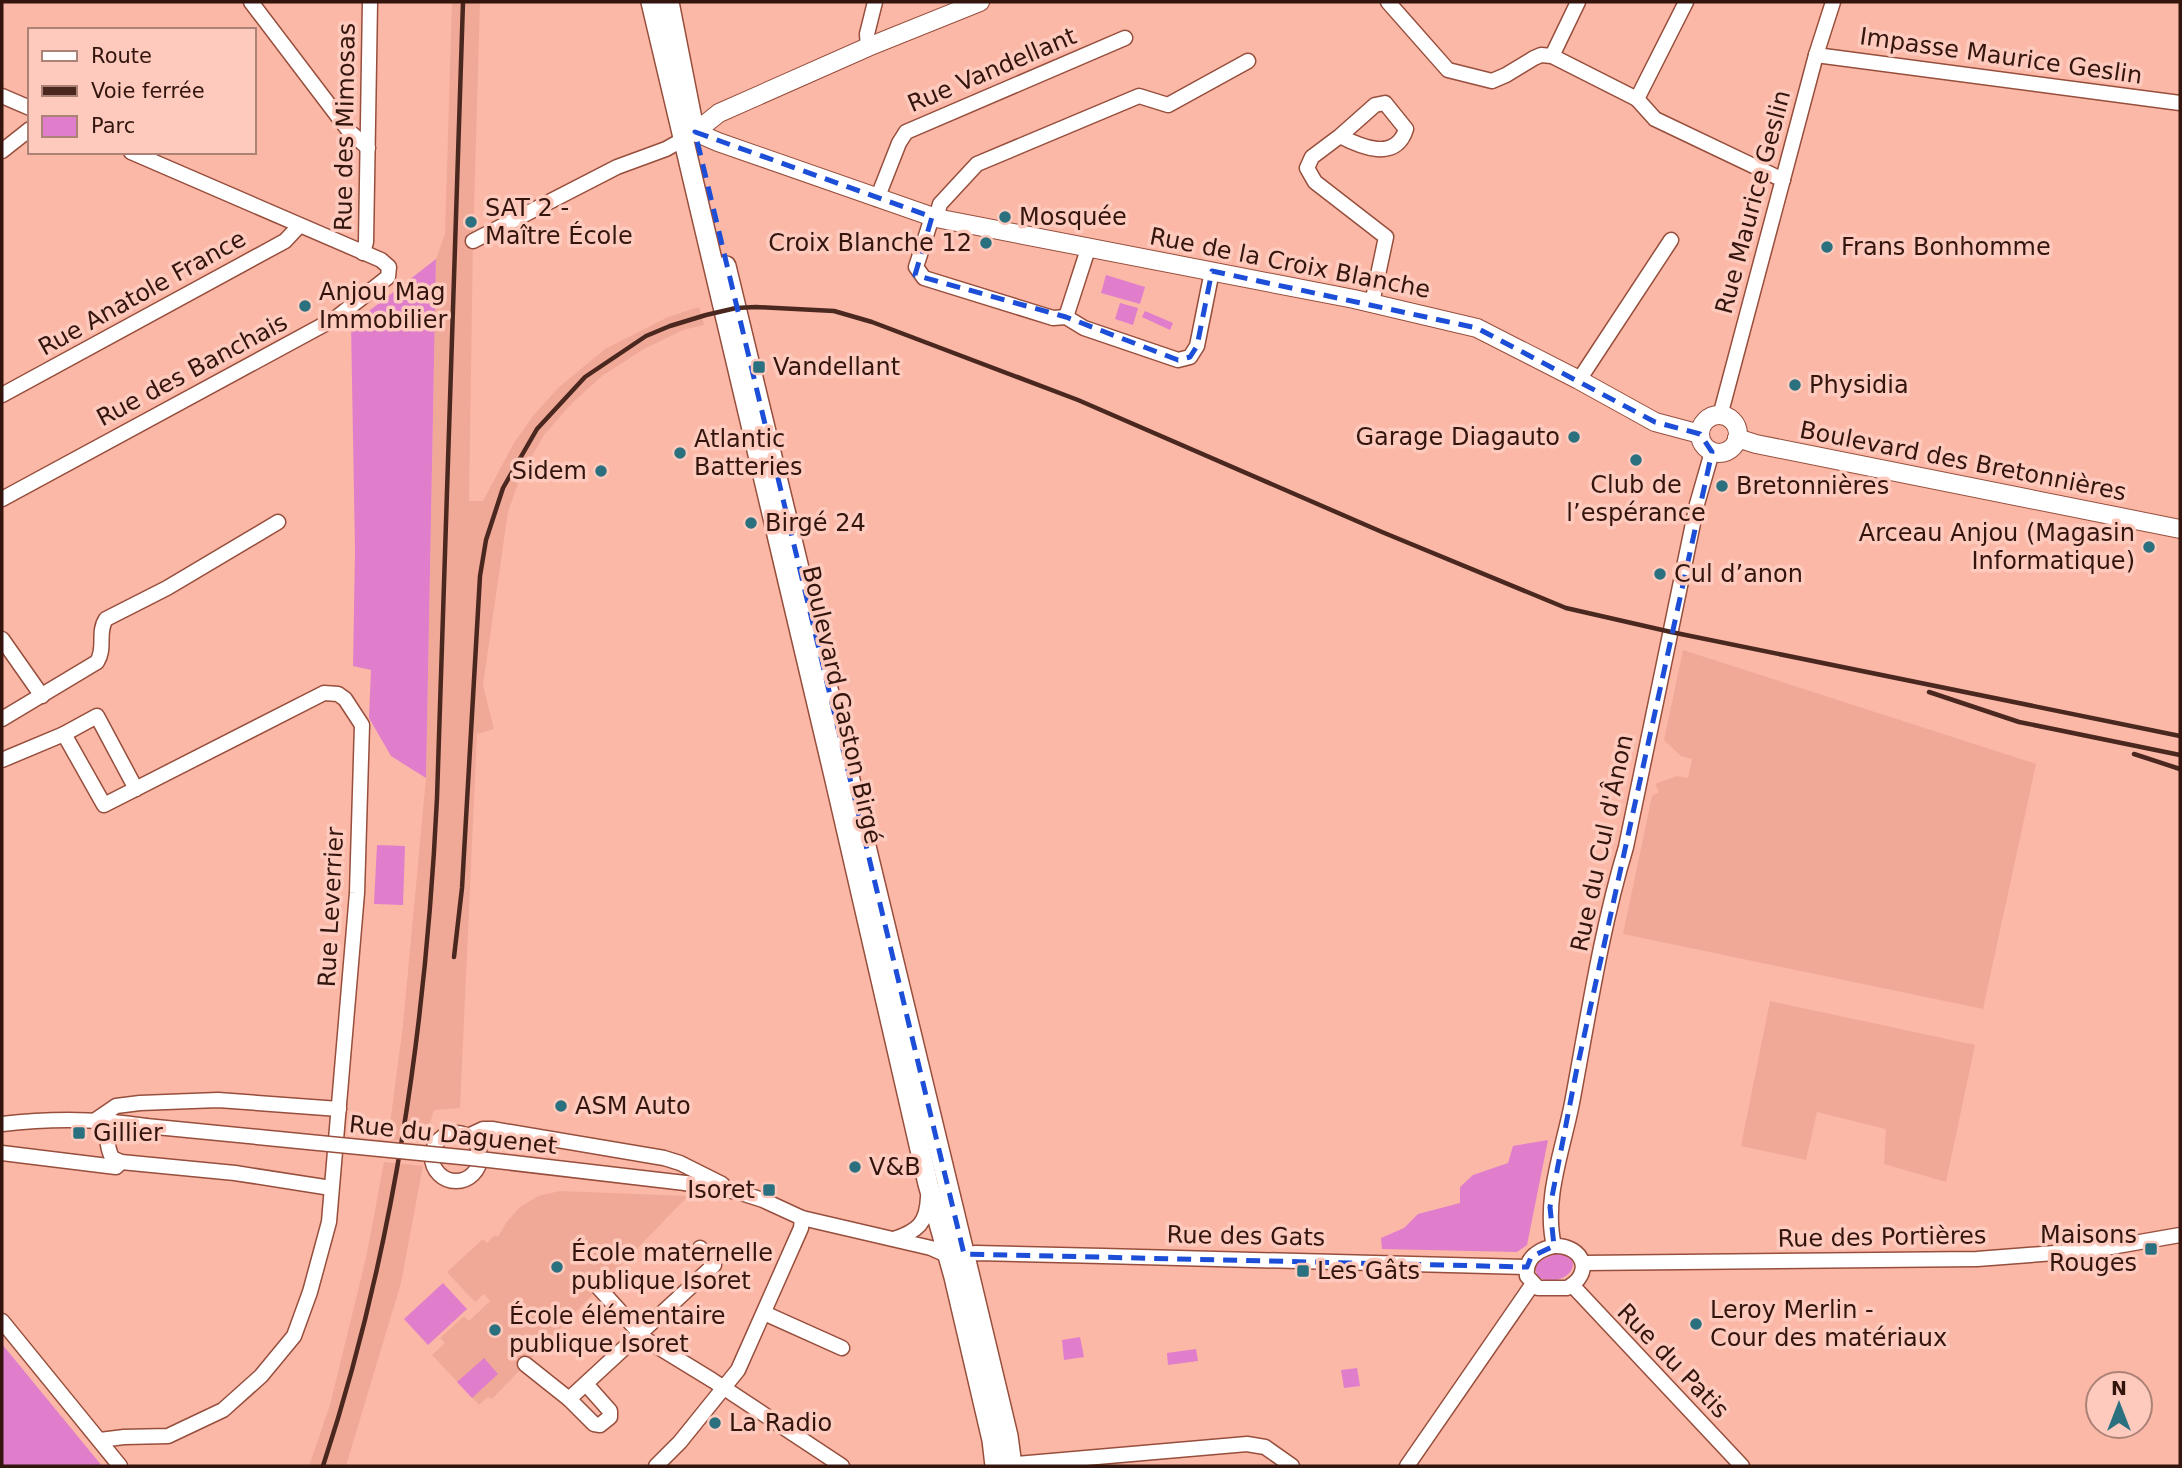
<svg xmlns="http://www.w3.org/2000/svg" width="2182" height="1468" font-family="'DejaVu Sans',sans-serif">
	<style>
		.built { fill: #f1a997 }
		.green { fill: #e07ecc }
		.lines { fill: none; stroke-linecap: round; stroke-linejoin: round }
		.minor-casing { stroke: #974e3c; stroke-width: 17 }
		.tertiary-casing { stroke: #974e3c; stroke-width: 20 }
		.secondary-casing { stroke: #974e3c; stroke-width: 22 }
		.minor { stroke: #fff; stroke-width: 14 }
		.tertiary { stroke: #fff; stroke-width: 18 }
		.secondary { stroke: #fff; stroke-width: 19 }
		.rail { stroke: #4a2820; stroke-width: 4.5 }
		.minor-bridge-casing { stroke: #974e3c; stroke-width: 17; stroke-linecap: butt }
		.minor-bridge { stroke: #fff; stroke-width: 14 }
		.marked { fill: none; stroke: #1d4ed8; stroke-width: 5; stroke-dasharray: 14 9; stroke-linejoin: round }
		.poi-dot { fill: #2b707f; stroke: #fdcabd; stroke-width: 2.5 }
		.labels { text-anchor: middle; stroke-width: 7; stroke-linejoin: round; paint-order: stroke }
		.street-label { font-size: 24px; fill: #33150e; stroke: #fdcabd }
		.poi-label { font-size: 24px; fill: #33150e; stroke: #fdcabd; text-anchor: start }
	</style>
	<rect width="100%" height="100%" fill="#fbb8a7"/>
	<g class="built">
		<polygon points="452,2 480,2 473,241 469,501 483,501 514,443 533,416 558,388 605,349 668,317 699,307 704,325 683,330 644,349 602,376 572,403 544,435 521,475 508,512 483,685 494,729 477,734 460,1108 434,1110 424,1143 388,1139 403,1025 426,778 436,259 445,234"/>
		<polygon points="1683,650 2036,764 1983,1009 1623,934 1652,796 1659,792 1655,784 1677,776 1688,778 1692,759 1681,756 1664,740"/>
		<polygon points="1770,1001 1975,1045 1946,1182 1884,1164 1886,1129 1817,1112 1806,1160 1741,1146"/>
		<polygon points="384,1162 423,1166 401,1283 346,1466 309,1466 330,1405 366,1258"/>
		<polygon points="560,1191 688,1196 492,1399 488,1397 479,1405 432,1355 445,1343 440,1338 464,1316 469,1321 490,1301 484,1294 475,1302 447,1272 483,1239 487,1243 495,1235 498,1237 506,1223 520,1207 538,1196"/>
	</g>
	<g class="green">
		<polygon points="436,259 426,778 391,756 369,718 371,670 353,666 355,550 351,325"/>
		<polygon points="1106,275 1145,287 1140,304 1101,293"/>
		<polygon points="1120,303 1138,308 1133,325 1115,319"/>
		<polygon points="1145,311 1173,323 1170,330 1142,317"/>
		<polygon points="377,845 405,846 403,905 374,904"/>
		<polygon points="1548,1140 1527,1245 1517,1252 1382,1249 1381,1238 1404,1228 1418,1214 1460,1203 1460,1187 1473,1175 1508,1163 1513,1146"/>
		<path d="M1556,1254C1589,1254 1569,1290 1539,1278C1529,1263 1544,1259 1556,1254Z"/>
		<polygon points="443,1283 467,1309 428,1345 404,1319"/>
		<polygon points="1080,1337 1084,1357 1064,1360 1062,1340"/>
		<polygon points="2,1344 102,1466 2,1466"/>
		<polygon points="1196,1349 1198,1361 1168,1365 1167,1353"/>
		<polygon points="484,1358 498,1374 472,1398 457,1382"/>
		<polygon points="1357,1368 1360,1386 1344,1388 1341,1370"/>
	</g>
	<g class="lines">
		<g class="minor-casing">
			<g id="minor">
				<polyline points="251,2 349,131 368,148"/>
				<polyline points="1388,2 1448,70 1492,81 1506,75 1534,58 1541,55 1552,56 1637,99 1655,119 1783,180"/>
				<polyline points="868,47 867,34 875,2"/>
				<polyline points="1816,55 2180,103"/>
				<polyline points="1552,56 1578,2"/>
				<polyline points="2,96 30,108"/>
				<polyline points="1637,99 1686,2"/>
				<path d="M1340,136L1375,105L1385,103L1406,129C1396,162 1361,147 1340,136L1312,157L1307,168L1315,182L1386,237L1372,303"/>
				<polyline points="2,151 30,129"/>
				<polyline points="877,199 899,143 906,132 1125,38"/>
				<polyline points="932,217 916,267 924,278 1053,318 1066,317 1084,328 1178,360 1190,357 1197,346 1212,271"/>
				<polyline points="936,218 940,204 977,164 1139,96 1168,105 1248,61"/>
				<polyline points="473,241 617,167 666,149 691,135"/>
				<polyline points="363,253 366,242 370,2"/>
				<polyline points="1066,317 1088,249"/>
				<polyline points="1579,380 1671,240"/>
				<polyline points="2,395 285,241 299,226"/>
				<polyline points="1720,416 1816,55 1833,2"/>
				<polyline points="2,499 336,318 388,277 389,267 381,260 131,152"/>
				<polyline points="2,639 42,696"/>
				<path d="M2,719L97,662C106,648 97,632 106,619L167,588L278,522"/>
				<polyline points="64,734 97,716 136,789"/>
				<polyline points="2,760 64,734 104,805 324,693 338,694 345,699 362,725 357,893 329,1222 310,1292 294,1336 261,1376 223,1410 168,1436 124,1437 100,1440"/>
				<polyline points="97,1119 116,1106 140,1103 218,1100 339,1109"/>
				<path d="M112,1121C106,1135 106,1144 112,1158L121,1162L235,1173L331,1188"/>
				<path d="M2,1124C51,1118 96,1118 146,1126"/>
				<circle cx="456" cy="1157" r="24"/>
				<polyline points="468,1136 483,1129 492,1129 664,1158 680,1163 722,1184"/>
				<polyline points="2,1153 116,1167 121,1162"/>
				<polyline points="685,1183 738,1192 763,1200 802,1218 931,1248 949,1256 976,1253 1103,1256 1527,1267"/>
				<path d="M894,1239C918,1231 927,1223 928,1197"/>
				<path d="M1554,1246C1543,1199 1563,1150 1572,1103C1588,1018 1601,930 1626,847L1697,504L1712,452"/>
				<path d="M1554,1246C1584,1245 1594,1274 1567,1288H1538L1527,1276C1525,1258 1538,1250 1554,1246Z"/>
				<polyline points="1583,1263 1977,1259 2094,1250 2180,1235"/>
				<polyline points="1572,1285 1742,1466"/>
				<polyline points="599,1288 645,1339 712,1380 842,1466"/>
				<polyline points="764,1313 842,1348"/>
				<polyline points="2,1321 120,1466"/>
				<polyline points="525,1364 569,1399"/>
				<polyline points="586,1384 610,1411 610,1417 600,1425 594,1424 569,1399 714,1265 700,1248"/>
				<polyline points="1005,1465 1247,1444 1265,1447 1292,1466"/>
				<polyline points="656,1466 680,1442 738,1370 801,1228 802,1218"/>
				<polyline points="1407,1466 1532,1285"/>
			</g>
		</g>
		<g class="tertiary-casing">
			<g id="tertiary">
				<polyline points="980,2 868,47 719,113 695,132 718,142 936,218 1354,299 1477,328 1579,380 1655,422 1700,434"/>
				<circle cx="1719" cy="434" r="19"/>
				<polyline points="1737,438 1756,444 2180,529"/>
			</g>
		</g>
		<g class="secondary-casing">
			<g id="secondary">
				<polyline points="651,2 835,780 928,1184 954,1277 992,1440 995,1466"/>
				<polyline points="669,2 693,124"/>
				<polyline points="726,266 969,1273 1008,1436 1012,1466"/>
			</g>
		</g>
		<use href="#minor" class="minor"/>
		<use href="#tertiary" class="tertiary"/>
		<use href="#secondary" class="secondary"/>
		<g class="rail">
			<polyline points="1929,692 2019,722 2180,755"/>
			<polyline points="2134,754 2180,769"/>
			<polyline points="454,957 462,888 480,576 486,540 503,488 537,429 585,377 646,336 670,326 706,315 736,308 756,307 834,311 872,322 1078,400 1382,532 1566,608 1671,632 2180,736"/>
			<path d="M323,1466C394,1250 426,1025 437,798L463,2"/>
		</g>
		<g class="minor-bridge-casing">
			<polyline id="minor-bridge" points="146,1126 471,1158 685,1183"/>
		</g>
		<use href="#minor-bridge" class="minor-bridge"/>
	</g>
	<path class="marked" d="M695,132L932,217L915,275L1066,317L1178,360L1190,357L1197,346L1212,271L1477,328L1655,422L1700,434L1712,452L1576,1073L1550,1207L1554,1246L1531,1257L1527,1267L964,1254Z"/>
	<g class="poi-dot">
		<circle cx="1005" cy="217" r="7"/>
		<circle cx="471" cy="222" r="7"/>
		<circle cx="986" cy="243" r="7"/>
		<circle cx="1827" cy="247" r="7"/>
		<circle cx="305" cy="306" r="7"/>
		<rect x="752" y="360" width="14" height="14" rx="3.5"/>
		<circle cx="1795" cy="385" r="7"/>
		<circle cx="1574" cy="437" r="7"/>
		<circle cx="680" cy="453" r="7"/>
		<circle cx="1636" cy="460" r="7"/>
		<circle cx="601" cy="471" r="7"/>
		<circle cx="1722" cy="486" r="7"/>
		<circle cx="751" cy="523" r="7"/>
		<circle cx="2149" cy="547" r="7"/>
		<circle cx="1660" cy="574" r="7"/>
		<circle cx="561" cy="1106" r="7"/>
		<rect x="72" y="1126" width="14" height="14" rx="3.5"/>
		<circle cx="855" cy="1167" r="7"/>
		<rect x="762" y="1183" width="14" height="14" rx="3.5"/>
		<rect x="2144" y="1242" width="14" height="14" rx="3.5"/>
		<circle cx="557" cy="1267" r="7"/>
		<rect x="1296" y="1264" width="14" height="14" rx="3.5"/>
		<circle cx="1696" cy="1324" r="7"/>
		<circle cx="495" cy="1330" r="7"/>
		<circle cx="715" cy="1423" r="7"/>
	</g>
	<g class="labels">
		<g class="street-label">
			<text transform="translate(2001 56) rotate(8)" y="8">Impasse Maurice Geslin</text>
			<text transform="translate(992 70) rotate(-23)" y="8">Rue Vandellant</text>
			<text transform="translate(345 127) rotate(-89)" y="8">Rue des Mimosas</text>
			<text transform="translate(1753 202) rotate(-75)" y="8">Rue Maurice Geslin</text>
			<text transform="translate(1290 263) rotate(11)" y="8">Rue de la Croix Blanche</text>
			<text transform="translate(142 293) rotate(-29)" y="8">Rue Anatole France</text>
			<text transform="translate(192 370) rotate(-28)" y="8">Rue des Banchais</text>
			<text transform="translate(1963 461) rotate(11)" y="8">Boulevard des Bretonnières</text>
			<text transform="translate(842 705) rotate(77)" y="8">Boulevard Gaston Birgé</text>
			<text transform="translate(1602 843) rotate(-78)" y="8">Rue du Cul d'Ânon</text>
			<text transform="translate(331 907) rotate(-87)" y="8">Rue Leverrier</text>
			<text transform="translate(453 1135) rotate(6)" y="8">Rue du Daguenet</text>
			<text transform="translate(1246 1236) rotate(1)" y="8">Rue des Gats</text>
			<text transform="translate(1882 1237) rotate(-1)" y="8">Rue des Portières</text>
			<text transform="translate(1673 1361) rotate(46)" y="8">Rue du Patis</text>
		</g>
		<g class="poi-label">
			<text x="485" y="216">SAT 2 -<tspan x="485" dy="28">Maître École</tspan></text>
			<text x="1019" y="225">Mosquée</text>
			<text x="972" y="251" text-anchor="end">Croix Blanche 12</text>
			<text x="1841" y="255">Frans Bonhomme</text>
			<text x="319" y="300">Anjou Mag<tspan x="319" dy="28">Immobilier</tspan></text>
			<text x="773" y="375">Vandellant</text>
			<text x="1809" y="393">Physidia</text>
			<text x="1560" y="445" text-anchor="end">Garage Diagauto</text>
			<text x="694" y="447">Atlantic<tspan x="694" dy="28">Batteries</tspan></text>
			<text x="587" y="479" text-anchor="end">Sidem</text>
			<text x="1636" y="493" text-anchor="middle">Club de<tspan x="1636" dy="28">l’espérance</tspan></text>
			<text x="1736" y="494">Bretonnières</text>
			<text x="765" y="531">Birgé 24</text>
			<text x="2135" y="541" text-anchor="end">Arceau Anjou (Magasin<tspan x="2135" dy="28">Informatique)</tspan></text>
			<text x="1674" y="582">Cul d’anon</text>
			<text x="575" y="1114">ASM Auto</text>
			<text x="93" y="1141">Gillier</text>
			<text x="869" y="1175">V&amp;B</text>
			<text x="755" y="1198" text-anchor="end">Isoret</text>
			<text x="2137" y="1243" text-anchor="end">Maisons<tspan x="2137" dy="28">Rouges</tspan></text>
			<text x="571" y="1261">École maternelle<tspan x="571" dy="28">publique Isoret</tspan></text>
			<text x="1317" y="1279">Les Gâts</text>
			<text x="1710" y="1318">Leroy Merlin -<tspan x="1710" dy="28">Cour des matériaux</tspan></text>
			<text x="509" y="1324">École élémentaire<tspan x="509" dy="28">publique Isoret</tspan></text>
			<text x="729" y="1431">La Radio</text>
		</g>
	</g>
	<rect width="2182" height="1468" fill="none" stroke="#33150e" stroke-width="7"/>
	<rect x="28" y="28" width="228" height="126" fill="#fdcabd" stroke="#ac8277" stroke-width="2"/>
	<rect x="42" y="51" width="35" height="10" fill="#ffffff" stroke="#ac8277" stroke-width="2"/>
	<text x="91" y="63" font-size="21" fill="#33150e">Route</text>
	<rect x="42" y="86" width="35" height="10" fill="#4a2820" stroke="#ac8277" stroke-width="2"/>
	<text x="91" y="98" font-size="21" fill="#33150e">Voie ferrée</text>
	<rect x="42" y="116" width="35" height="21" fill="#e07ecc" stroke="#ac8277" stroke-width="2"/>
	<text x="91" y="133" font-size="21" fill="#33150e">Parc</text>
	<g transform="translate(2119 1405)"><circle r="33" fill="#fdcabd" stroke="#ac8277" stroke-width="2"/>
	<path d="M0-5L12 26L0 18L-12 26Z" fill="#2b707f"/>
	<text y="-10" font-size="19" font-weight="bold" text-anchor="middle" fill="#33150e">N</text>
	</g>
</svg>
